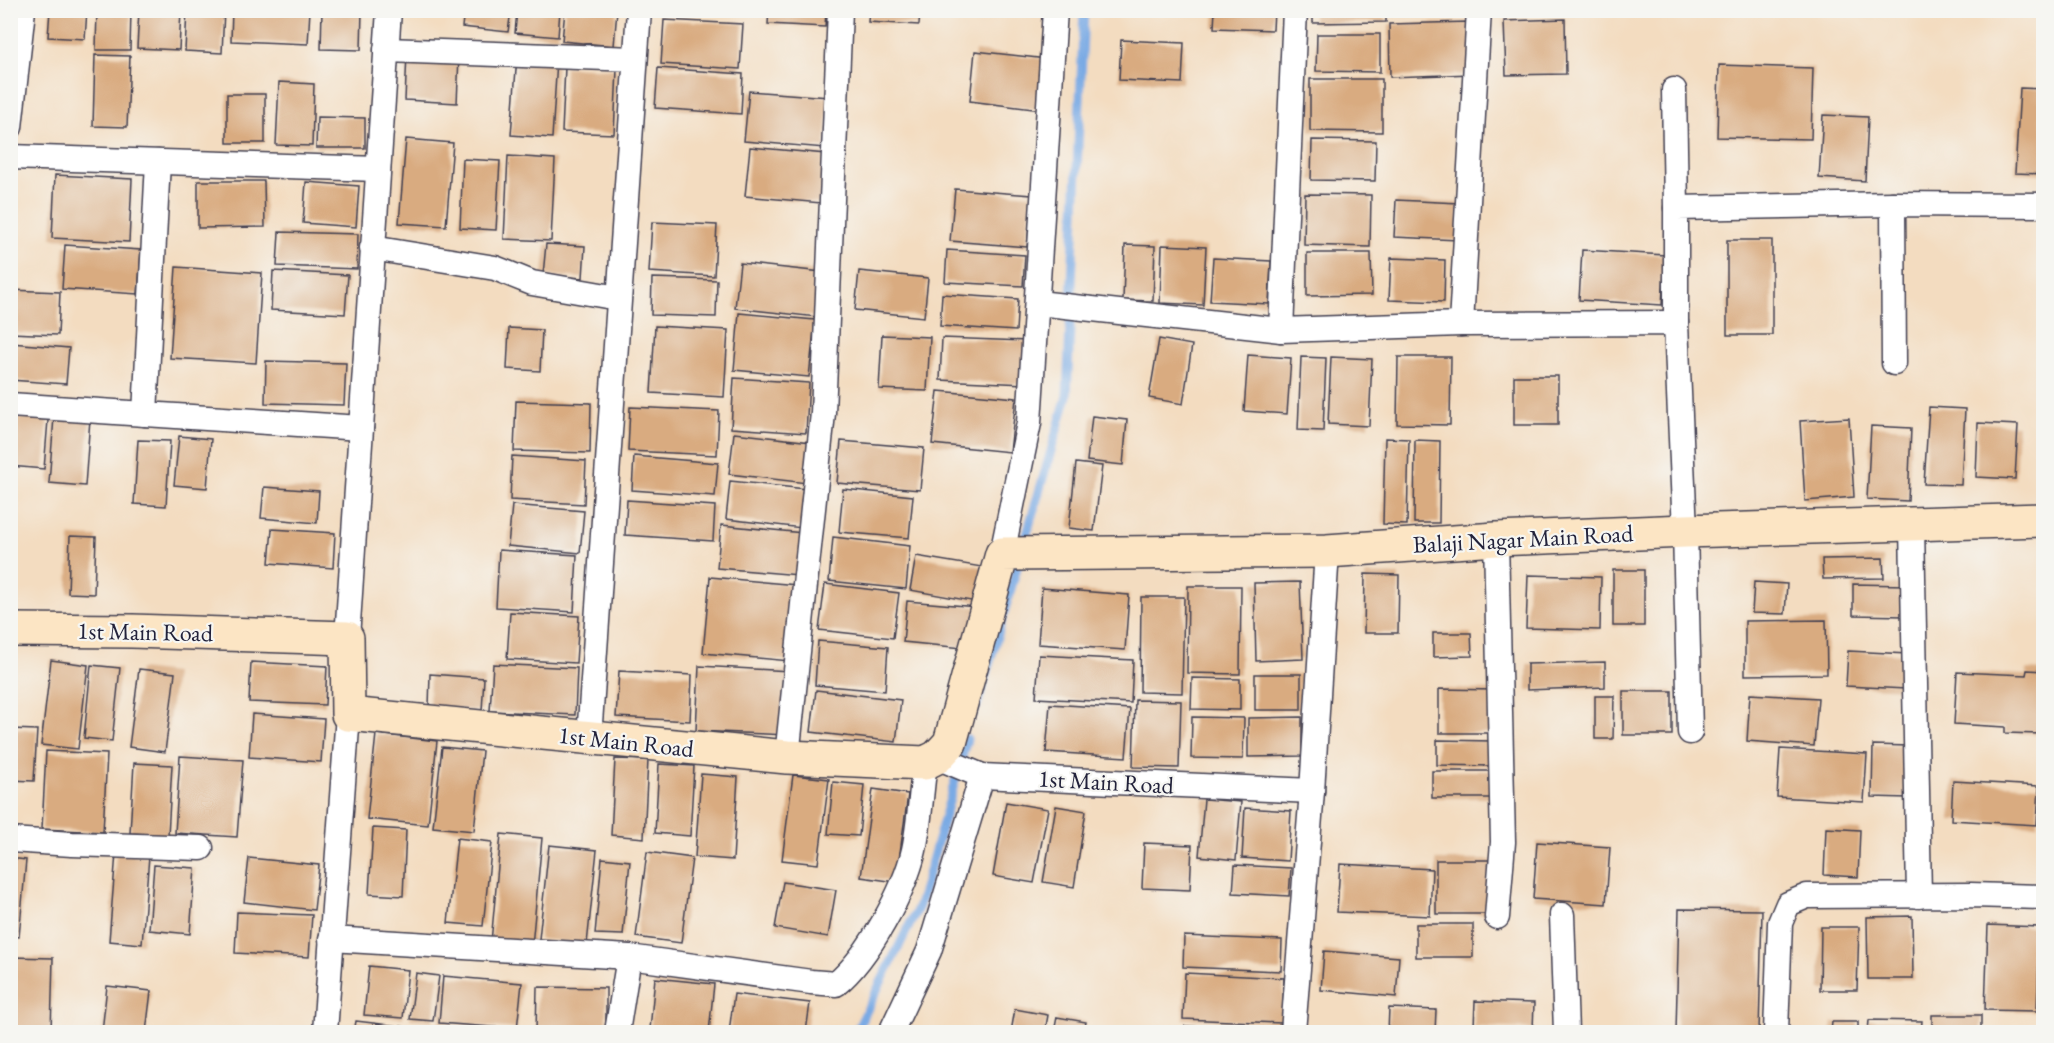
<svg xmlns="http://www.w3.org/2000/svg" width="2054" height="1043" font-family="'EB Garamond',serif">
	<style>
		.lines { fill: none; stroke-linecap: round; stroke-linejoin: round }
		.stream { stroke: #7aaae4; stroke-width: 9 }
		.building { fill: #d9ab80 }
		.street-casing { stroke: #413e4f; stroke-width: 27 }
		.secondary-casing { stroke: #413e4f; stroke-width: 36 }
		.street { stroke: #fff; stroke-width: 24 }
		.secondary { stroke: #fce5c4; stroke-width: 33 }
		.labels { text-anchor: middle; stroke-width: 4.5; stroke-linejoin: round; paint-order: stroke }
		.street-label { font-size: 24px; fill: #22223b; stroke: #f6f6f2 }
	</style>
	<rect width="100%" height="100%" fill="#f6f6f2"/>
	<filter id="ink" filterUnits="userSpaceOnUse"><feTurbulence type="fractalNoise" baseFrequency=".0167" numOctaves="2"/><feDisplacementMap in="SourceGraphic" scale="12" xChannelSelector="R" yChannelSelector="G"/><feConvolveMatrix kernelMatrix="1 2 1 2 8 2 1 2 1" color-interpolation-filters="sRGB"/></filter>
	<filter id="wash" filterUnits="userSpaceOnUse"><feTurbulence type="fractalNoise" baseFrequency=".008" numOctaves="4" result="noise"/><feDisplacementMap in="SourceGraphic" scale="24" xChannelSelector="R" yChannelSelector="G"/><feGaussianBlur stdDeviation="1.35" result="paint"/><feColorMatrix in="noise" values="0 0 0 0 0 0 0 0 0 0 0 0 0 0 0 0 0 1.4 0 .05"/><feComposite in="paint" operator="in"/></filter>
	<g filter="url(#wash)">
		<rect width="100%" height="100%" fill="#f3dcc0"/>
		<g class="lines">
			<g class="stream">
				<polyline points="1023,547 1067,396 1084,10"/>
				<polyline points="977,706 1019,561"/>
				<polyline points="856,1032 919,906 967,739"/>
			</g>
		</g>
		<g id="blocks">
			<g class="building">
				<polygon points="50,10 87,10 85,39 48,37"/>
				<polygon points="97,10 131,10 130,50 96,50"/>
				<polygon points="139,10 181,10 179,50 137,48"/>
				<polygon points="187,10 224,10 222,53 185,51"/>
				<polygon points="232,10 310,10 308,44 231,41"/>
				<polygon points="322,10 362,10 361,50 321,49"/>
				<polygon points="464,10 511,10 508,32 462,27"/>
				<polygon points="517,10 560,10 558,37 515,33"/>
				<polygon points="565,10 617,10 614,46 562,41"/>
				<polygon points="769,10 826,10 825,27 768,24"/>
				<polygon points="869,10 920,10 919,25 868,22"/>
				<polygon points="1215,10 1274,10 1273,30 1214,28"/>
				<polygon points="1313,10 1386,10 1386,22 1313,23"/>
				<polygon points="1565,19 1566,74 1506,75 1504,21"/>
				<polygon points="664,20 743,24 740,69 661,64"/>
				<polygon points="1470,22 1472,74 1390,77 1389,24"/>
				<polygon points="1317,34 1380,34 1380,72 1316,71"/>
				<polygon points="1121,40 1184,43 1182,83 1119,80"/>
				<polygon points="975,51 1047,59 1041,110 970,101"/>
				<polygon points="407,53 459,56 457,103 405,100"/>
				<polygon points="95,55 130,56 127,127 93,126"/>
				<polygon points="517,56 557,60 552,138 511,135"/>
				<polygon points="1719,65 1813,68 1811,139 1717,137"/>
				<polygon points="565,67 617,69 614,134 562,132"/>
				<polygon points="658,68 743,74 741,114 655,108"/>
				<polygon points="1310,79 1382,79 1382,132 1310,131"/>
				<polygon points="279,82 314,84 312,146 276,145"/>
				<polygon points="2020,88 2044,89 2044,174 2015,173"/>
				<polygon points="749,91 829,97 825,148 744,141"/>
				<rect x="227" y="94" width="38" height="49"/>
				<polygon points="1823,115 1868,117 1865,181 1819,178"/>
				<polygon points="317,117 365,118 365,148 316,148"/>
				<polygon points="406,139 453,143 446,226 399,223"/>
				<polygon points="1312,140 1376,141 1375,181 1311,180"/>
				<polygon points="750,147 826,154 821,203 745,196"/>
				<polygon points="508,156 555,159 551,241 504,239"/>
				<polygon points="463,159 500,161 496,230 460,228"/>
				<polygon points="55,175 132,179 129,242 52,238"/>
				<polygon points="198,181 264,181 265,227 198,228"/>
				<polygon points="306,182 359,186 356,227 303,223"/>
				<polygon points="955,189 1032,195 1027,247 950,241"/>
				<polygon points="1305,194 1371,195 1370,247 1304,245"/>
				<polygon points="1396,200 1459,203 1458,240 1394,237"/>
				<polygon points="652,222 717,225 714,276 649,272"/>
				<polygon points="279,232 358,234 357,269 277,266"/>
				<rect x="1727" y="240" width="45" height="95"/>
				<polygon points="546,244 585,246 583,278 543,275"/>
				<polygon points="65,245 141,250 138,294 62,289"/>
				<polygon points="1125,245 1155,246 1153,301 1123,300"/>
				<polygon points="1162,245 1206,247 1203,305 1160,303"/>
				<polygon points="947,250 1025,255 1023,286 945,282"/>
				<polygon points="1582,250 1665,255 1662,305 1579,300"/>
				<polygon points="1307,253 1371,253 1372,295 1307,296"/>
				<polygon points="1213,258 1271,261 1269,304 1210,301"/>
				<polygon points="1391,258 1445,260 1444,302 1389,300"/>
				<polygon points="740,263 822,272 817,317 735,308"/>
				<polygon points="176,267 262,273 256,363 170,358"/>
				<polygon points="273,271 348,275 345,314 271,310"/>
				<polygon points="859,271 928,278 924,317 855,310"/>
				<polygon points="652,278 717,280 716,317 651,315"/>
				<polygon points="10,290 60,292 58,335 10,333"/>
				<polygon points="942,294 1018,299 1016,331 940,326"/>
				<polygon points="739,313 815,320 809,377 734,370"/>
				<polygon points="655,326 728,330 724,397 651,393"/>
				<polygon points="509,328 542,330 540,371 507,369"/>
				<polygon points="882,335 930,337 927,391 879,389"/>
				<polygon points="942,338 1028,341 1027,384 940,380"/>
				<polygon points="1159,339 1192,345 1183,404 1149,398"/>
				<polygon points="11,343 69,348 66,384 10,380"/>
				<polygon points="1248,355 1291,358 1287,414 1244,411"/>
				<polygon points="1301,357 1326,358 1323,431 1298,430"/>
				<polygon points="1331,357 1372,359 1369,426 1328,424"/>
				<polygon points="1398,357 1451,357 1450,425 1397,424"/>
				<polygon points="266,361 346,363 344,405 265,403"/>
				<rect x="1514" y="376" width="44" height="49"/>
				<polygon points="734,378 809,383 806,433 731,428"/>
				<polygon points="938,391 1016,398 1010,452 932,444"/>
				<polygon points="516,401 591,403 590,453 514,451"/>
				<polygon points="630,407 719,411 717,455 628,451"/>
				<polygon points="1929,407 1965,409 1961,485 1924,484"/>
				<polygon points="1092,416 1127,420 1123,465 1087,461"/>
				<polygon points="10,417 48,420 44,469 10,466"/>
				<polygon points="54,417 90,419 85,486 49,483"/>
				<polygon points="1849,418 1854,497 1805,501 1800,421"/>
				<polygon points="1978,423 2018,425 2015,479 1976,477"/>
				<polygon points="1871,426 1911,428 1908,501 1867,499"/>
				<polygon points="734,433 811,442 807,483 729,474"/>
				<polygon points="179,436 211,439 207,488 174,485"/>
				<polygon points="1385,438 1409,439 1407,525 1383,524"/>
				<polygon points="138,440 170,441 166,506 134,504"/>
				<polygon points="1415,440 1440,441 1439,523 1414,523"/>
				<polygon points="841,441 924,448 920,490 837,483"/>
				<polygon points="512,456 586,461 584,504 510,500"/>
				<polygon points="634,456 718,463 715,496 632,490"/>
				<polygon points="1076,463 1102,466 1094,531 1069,528"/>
				<polygon points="730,481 806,489 802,528 726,519"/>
				<polygon points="264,487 319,491 317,523 261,518"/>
				<polygon points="843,489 913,496 909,538 839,532"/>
				<polygon points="627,500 715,506 713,541 625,535"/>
				<polygon points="512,505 584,511 580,553 508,546"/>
				<polygon points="721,525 803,533 799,575 717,568"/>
				<polygon points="272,529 335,533 333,568 269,563"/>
				<polygon points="70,536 96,537 94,594 68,593"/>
				<polygon points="833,537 910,546 906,589 829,581"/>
				<polygon points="499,550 577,555 574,612 496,607"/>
				<polygon points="916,556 988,568 982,603 910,590"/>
				<polygon points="1883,558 1884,578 1823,579 1822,559"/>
				<rect x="1613" y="570" width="31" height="56"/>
				<polygon points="1365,574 1399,575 1398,633 1364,633"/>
				<polygon points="1528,575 1601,577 1600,630 1526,628"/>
				<polygon points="710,577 797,585 790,661 703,653"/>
				<polygon points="1300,582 1303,659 1256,661 1254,583"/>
				<polygon points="1754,582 1787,584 1785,614 1752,613"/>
				<polygon points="825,584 899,593 893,638 819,630"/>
				<polygon points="1853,584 1906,585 1905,616 1853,615"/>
				<polygon points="1188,586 1241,586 1240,674 1187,673"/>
				<polygon points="1042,588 1129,595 1125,650 1038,644"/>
				<polygon points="1141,597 1184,597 1182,693 1140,692"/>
				<polygon points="907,601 977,607 973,649 903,642"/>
				<polygon points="510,612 579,616 576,663 507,659"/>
				<polygon points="1826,620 1827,674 1745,675 1745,621"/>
				<polygon points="1433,633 1471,633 1472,656 1433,657"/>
				<polygon points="818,641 888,647 885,691 815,685"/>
				<polygon points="1848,651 1908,654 1906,689 1846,686"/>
				<polygon points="1039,655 1133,660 1131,703 1036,698"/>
				<polygon points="51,660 88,665 78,749 41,745"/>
				<polygon points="251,662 327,666 325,705 249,702"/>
				<polygon points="1605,662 1605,687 1527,690 1527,664"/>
				<polygon points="493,664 577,668 575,715 490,711"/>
				<polygon points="91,665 120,668 112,741 84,738"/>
				<polygon points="699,666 790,671 787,735 696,731"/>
				<polygon points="139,669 175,673 165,752 129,747"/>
				<polygon points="2027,670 2044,671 2042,734 2005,733 2005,727 1954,724 1957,672 2026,675"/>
				<polygon points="619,671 692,675 690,721 616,717"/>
				<polygon points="430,674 484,678 482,711 429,707"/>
				<rect x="1255" y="674" width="46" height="36"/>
				<polygon points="1192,678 1240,679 1240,710 1191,709"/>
				<polygon points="1439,689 1495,690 1494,733 1439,733"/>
				<polygon points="816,690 901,700 896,742 811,732"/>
				<rect x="1623" y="691" width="49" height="44"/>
				<polygon points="1750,694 1818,698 1814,746 1747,741"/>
				<polygon points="1595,696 1614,696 1613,739 1595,739"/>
				<polygon points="1135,700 1181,701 1179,768 1133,767"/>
				<polygon points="1050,704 1130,709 1126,757 1046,752"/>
				<polygon points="252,714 324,719 321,762 249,757"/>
				<polygon points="1192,717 1244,718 1243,759 1191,758"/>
				<polygon points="1302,717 1302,756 1248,757 1248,718"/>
				<polygon points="10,729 37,730 34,781 10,780"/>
				<polygon points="376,734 437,741 428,825 367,819"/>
				<polygon points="1437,740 1493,741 1492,766 1437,765"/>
				<polygon points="1873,745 1909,746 1908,798 1872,797"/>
				<polygon points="442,747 482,751 474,831 433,827"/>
				<polygon points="1780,749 1867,754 1864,802 1777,797"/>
				<polygon points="46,751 107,754 103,832 42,829"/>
				<polygon points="180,756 243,760 237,837 175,833"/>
				<polygon points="615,759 648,760 644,838 611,835"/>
				<polygon points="134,763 172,765 168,835 130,833"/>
				<polygon points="659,764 694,766 690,836 655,833"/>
				<rect x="1432" y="771" width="58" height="27"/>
				<polygon points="701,774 738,777 733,860 695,857"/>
				<polygon points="793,775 829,779 818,864 782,860"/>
				<polygon points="1953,781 2039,786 2037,825 1951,820"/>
				<polygon points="833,782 864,785 859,836 828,834"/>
				<polygon points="873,789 908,794 896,882 861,877"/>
				<polygon points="1204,799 1241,802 1236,860 1199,856"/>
				<polygon points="1006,802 1048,809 1034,883 993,876"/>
				<polygon points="1056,806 1086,811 1074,887 1043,882"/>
				<polygon points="1245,808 1291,811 1288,861 1242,858"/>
				<polygon points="373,828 406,830 403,896 369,894"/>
				<polygon points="1826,828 1860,830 1858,877 1824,875"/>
				<polygon points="501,834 542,838 532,946 491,942"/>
				<polygon points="457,838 492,842 483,926 448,923"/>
				<polygon points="1537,842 1610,847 1606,904 1533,899"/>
				<polygon points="1144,843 1192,845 1190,890 1142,888"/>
				<polygon points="549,845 597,850 587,944 539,939"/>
				<polygon points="647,852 692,858 681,943 636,937"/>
				<polygon points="116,853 149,856 142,944 109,941"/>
				<polygon points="10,858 26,860 19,937 10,936"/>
				<polygon points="249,858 319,865 314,910 244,902"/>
				<polygon points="602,858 630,861 623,935 595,934"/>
				<rect x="1436" y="860" width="56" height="54"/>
				<polygon points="1340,864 1432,869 1430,916 1337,912"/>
				<polygon points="154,865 195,868 190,934 149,930"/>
				<polygon points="1235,865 1291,868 1289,896 1233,893"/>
				<polygon points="783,882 836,890 828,937 775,928"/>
				<polygon points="1679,909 1762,910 1759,1032 1676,1032"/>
				<polygon points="237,912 312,915 309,957 235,953"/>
				<polygon points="1912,916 1913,979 1868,979 1867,917"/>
				<rect x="1416" y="924" width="57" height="33"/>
				<polygon points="1988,925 2040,927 2037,1011 1985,1010"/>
				<polygon points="1821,927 1859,927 1857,990 1820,990"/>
				<polygon points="1184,936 1282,940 1281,971 1183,967"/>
				<polygon points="1324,951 1399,957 1396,997 1321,990"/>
				<polygon points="10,957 53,958 51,1032 10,1032"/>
				<polygon points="369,966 408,970 403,1018 364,1015"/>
				<polygon points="416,973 439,976 433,1021 410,1019"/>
				<polygon points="1185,973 1284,978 1282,1023 1183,1019"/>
				<polygon points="443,976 522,983 517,1029 439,1023"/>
				<polygon points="655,978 714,984 709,1032 680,1032 650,1029"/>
				<polygon points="107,986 151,991 146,1032 102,1032"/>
				<polygon points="537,987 606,988 606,1032 536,1032"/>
				<polygon points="734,994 810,1003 806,1032 729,1032"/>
				<polygon points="1475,1001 1534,1003 1533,1029 1474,1027"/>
				<polygon points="1389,1008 1436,1010 1435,1032 1388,1032"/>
				<polygon points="1015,1009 1048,1015 1045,1032 1011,1032"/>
				<rect x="1932" y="1015" width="49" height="17"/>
				<polygon points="1057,1017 1086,1022 1084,1032 1054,1032"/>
				<polygon points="1869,1020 1922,1021 1921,1032 1868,1032"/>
				<polygon points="356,1021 432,1030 432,1032 354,1032"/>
				<polygon points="1832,1022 1858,1022 1858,1032 1831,1032"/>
				<polygon points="1185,1026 1274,1031 1274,1032 1184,1032"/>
			</g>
		</g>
	</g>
	<g filter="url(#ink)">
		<use href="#blocks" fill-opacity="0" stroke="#413e4f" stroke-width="1.5"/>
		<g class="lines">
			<g class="street-casing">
				<g id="street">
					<polyline points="386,50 635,59"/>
					<polyline points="1674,90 1676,208"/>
					<polyline points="10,127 23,10"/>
					<polyline points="10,157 378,169"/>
					<polyline points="158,162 145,414 361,428"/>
					<polyline points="1893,204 1894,363"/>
					<polyline points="372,248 495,268 532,283 618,298"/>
					<polyline points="1038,303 1281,330 1461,324 1676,323 1685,531 1690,732"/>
					<polyline points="1676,323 1676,208 1893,204 2044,205"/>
					<polyline points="1461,324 1479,10"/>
					<polyline points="1281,330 1295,10"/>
					<polyline points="10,405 145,414"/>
					<polyline points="1912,525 1919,896"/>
					<polyline points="1496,539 1503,842 1497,917"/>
					<polyline points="1002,554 1029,423 1055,10"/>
					<polyline points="347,638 389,10"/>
					<polyline points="589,738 639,10"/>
					<polyline points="787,757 823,413 840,10"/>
					<polyline points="937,757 982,776 1312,791"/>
					<polyline points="10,840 72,844 201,848"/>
					<polyline points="1562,915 1566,1032"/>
					<path d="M331,939L629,957L811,982L836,984C868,958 905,890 914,850C920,821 921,791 925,763"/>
					<polyline points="325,1032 348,714"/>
					<polyline points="617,1032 629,957"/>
					<polyline points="891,1032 929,951 982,776"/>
					<polyline points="1293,1032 1312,791 1327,551"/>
					<polyline points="1776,1032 1780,923 1788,904 1807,896 1971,895 2044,897"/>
				</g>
			</g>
			<g class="secondary-casing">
				<polyline id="secondary" points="10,630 132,631 347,638 348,714 787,757 925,763 937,757 950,743 1002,554 1327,551 1496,539 1685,531 2044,520"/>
			</g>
			<use href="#street" class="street"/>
			<use href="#secondary" class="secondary"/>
		</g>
	</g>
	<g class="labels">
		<g class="street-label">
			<text transform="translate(1523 539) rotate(-3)" y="8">Balaji Nagar Main Road</text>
			<text transform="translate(145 632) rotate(1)" y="8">1st Main Road</text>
			<text transform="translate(626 742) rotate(6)" y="8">1st Main Road</text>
			<text transform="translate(1106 782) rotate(3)" y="8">1st Main Road</text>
		</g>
	</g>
	<rect width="2054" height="1043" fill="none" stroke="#f6f6f2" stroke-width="36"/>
</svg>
